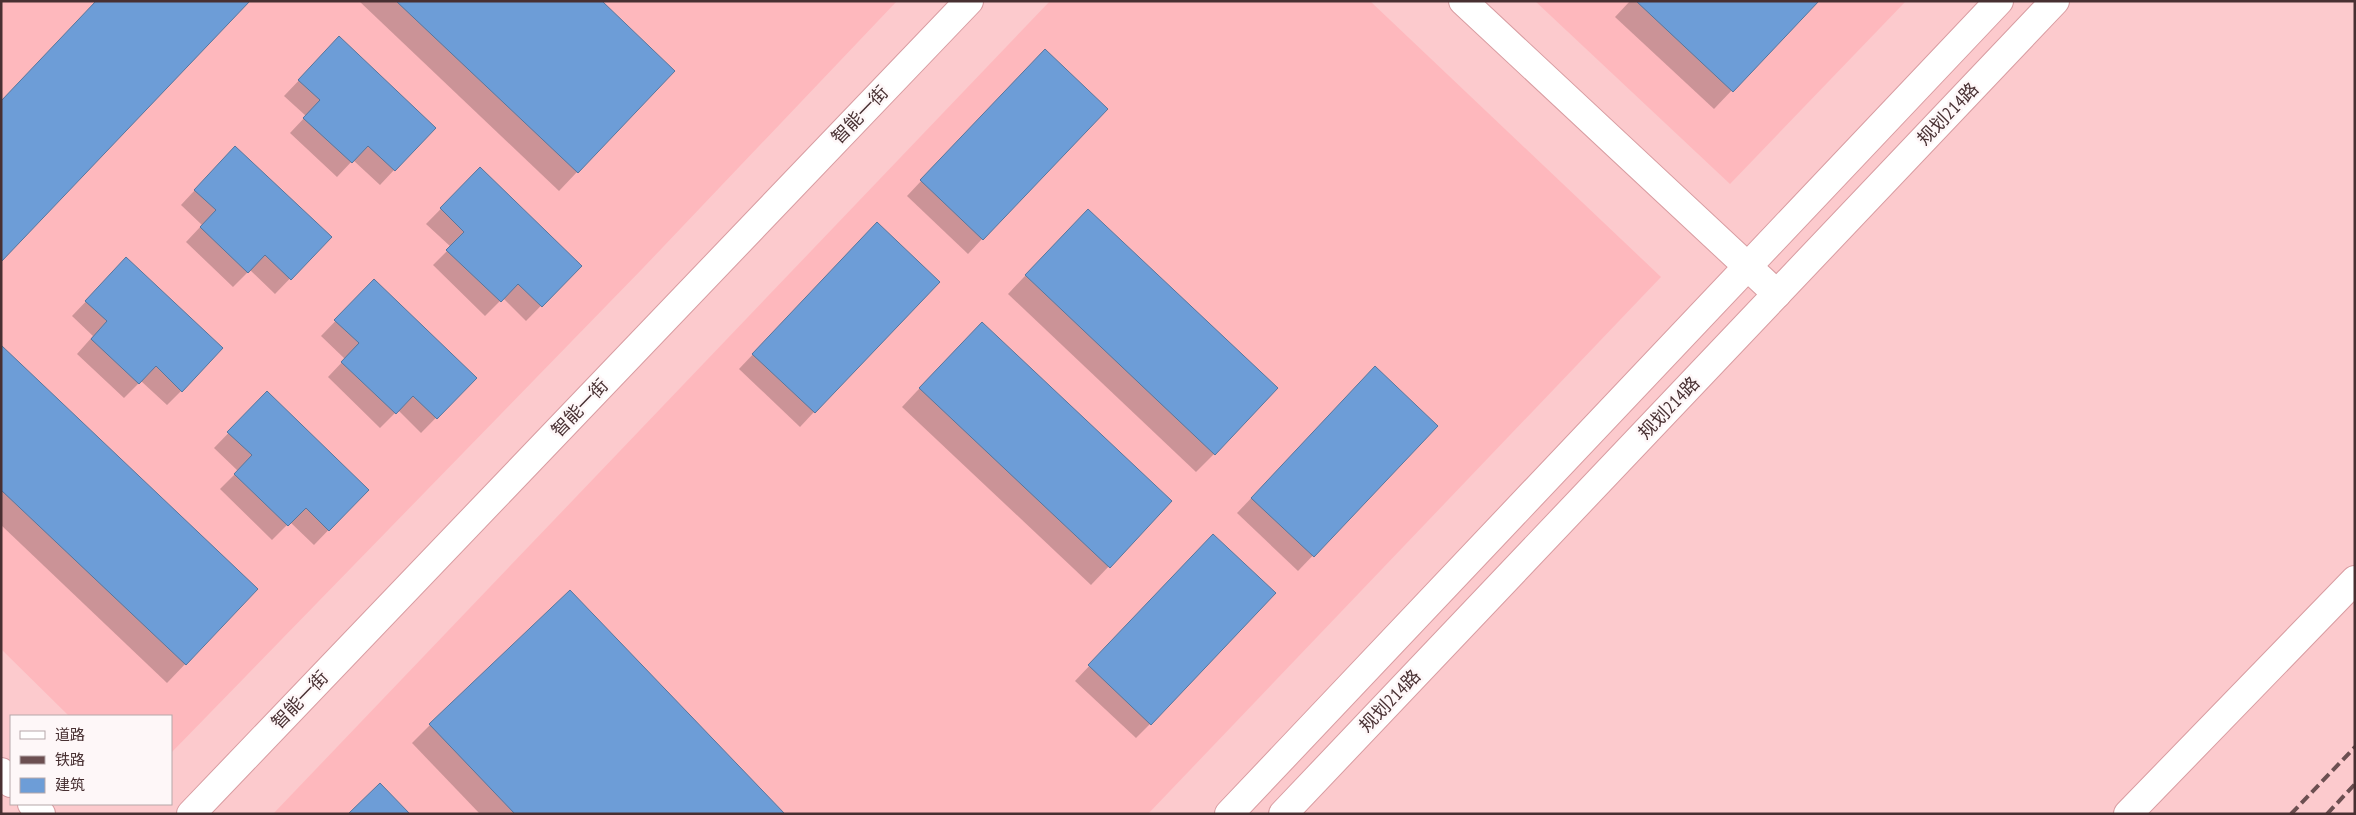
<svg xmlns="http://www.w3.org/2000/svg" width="2356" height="815" font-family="'PT Sans Narrow','Noto Sans SC',sans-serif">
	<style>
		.built { fill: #feb8bd }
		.shadow { fill: #0003 }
		.building { fill: #6d9dd7; stroke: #56769d }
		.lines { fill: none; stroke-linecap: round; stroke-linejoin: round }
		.minor-casing { stroke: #d89ca1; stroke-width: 30 }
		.tertiary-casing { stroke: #d89ca1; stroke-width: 30 }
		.secondary-casing { stroke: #d89ca1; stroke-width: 30 }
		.minor { stroke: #fff; stroke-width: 28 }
		.tertiary { stroke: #fff; stroke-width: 28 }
		.secondary { stroke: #fff; stroke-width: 28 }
		.rail { stroke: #6c4f51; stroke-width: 4; stroke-dasharray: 10 5; stroke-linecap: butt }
		.labels { text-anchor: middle; stroke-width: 5; stroke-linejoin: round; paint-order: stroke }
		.street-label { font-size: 18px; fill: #483032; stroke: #fef7f8 }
	</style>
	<rect width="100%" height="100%" fill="#fccacd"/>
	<g class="built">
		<polygon points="1,1 897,1 644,267 171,753 171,716 69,716 1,649"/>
		<polygon points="1050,1 1370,1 1661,277 1148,814 273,814"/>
		<polygon points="1535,1 1906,1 1730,184"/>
	</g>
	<g class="shadow">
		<polygon points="359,1 600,1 673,71 559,191"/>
		<polygon points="1630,1 1817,1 1714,109 1615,17"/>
		<polygon points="325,53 394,170 380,185 353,160 337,177 290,133 306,116 284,96"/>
		<polygon points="1030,65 982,239 968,254 907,196"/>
		<polygon points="221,162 330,237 275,294 250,270 233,287 186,242 202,225 181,205"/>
		<polygon points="480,169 580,266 526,321 503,298 485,316 433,265 451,247 426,224"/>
		<polygon points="1070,228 1214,454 1196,472 1008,294"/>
		<polygon points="862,239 814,412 800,427 739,369"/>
		<polygon points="112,274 181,391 167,405 141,381 124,398 77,354 93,336 72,316"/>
		<polygon points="374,281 475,378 421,433 398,410 380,428 328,377 345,359 321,336"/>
		<polygon points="964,341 1171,501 1091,585 902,407"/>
		<polygon points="1,347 257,589 167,683 1,525"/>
		<polygon points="1361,383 1437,426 1298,571 1237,513"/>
		<polygon points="267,393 367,490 314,545 290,522 272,540 220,489 238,471 214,448"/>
		<polygon points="1199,550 1150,724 1136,738 1075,681"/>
		<polygon points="430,725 783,814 480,814 412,743"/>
	</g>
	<g class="building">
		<polygon points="96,1 250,1 1,262 1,101"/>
		<polygon points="396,1 602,1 675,71 578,173"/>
		<polygon points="1636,1 1819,1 1733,92"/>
		<polygon points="339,36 436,128 395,171 368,146 352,163 303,118 320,100 298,80"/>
		<polygon points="1045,49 1108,109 983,240 920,180"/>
		<polygon points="235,146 332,237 291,280 265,255 248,273 200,227 216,210 194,190"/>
		<polygon points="480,167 582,266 542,307 518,284 501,302 446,250 464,232 440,208"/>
		<polygon points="1088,209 1278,388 1215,455 1025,275"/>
		<polygon points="877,222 940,282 815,413 752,354"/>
		<polygon points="126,257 223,348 182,392 156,366 139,384 91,339 107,321 85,301"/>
		<polygon points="374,279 477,378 437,419 413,396 396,414 341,362 359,343 334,320"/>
		<polygon points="982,322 1172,501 1110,568 919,388"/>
		<polygon points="1,345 258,589 186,665 1,490"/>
		<polygon points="1375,366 1438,426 1314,557 1251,498"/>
		<polygon points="267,391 369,490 329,531 306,508 288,526 234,474 252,455 227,432"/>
		<polygon points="1213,534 1276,593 1151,725 1088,665"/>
		<polygon points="570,590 785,814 515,814 429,724"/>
		<polygon points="380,783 410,814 348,814"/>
	</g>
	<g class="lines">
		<g class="minor-casing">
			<polyline id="minor" points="2128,814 2355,580"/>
		</g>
		<g class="tertiary-casing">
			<g id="tertiary">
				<polyline points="1463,1 1777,294"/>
				<polyline points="191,814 969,1"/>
			</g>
		</g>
		<g class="secondary-casing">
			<g id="secondary">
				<polyline points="1,772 11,783"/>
				<polyline points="32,804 41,814"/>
				<polyline points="1229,814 1999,1"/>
				<polyline points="1283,814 2055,1"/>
			</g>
		</g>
		<use href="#minor" class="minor"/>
		<use href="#tertiary" class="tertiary"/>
		<use href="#secondary" class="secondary"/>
		<g class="rail">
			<polyline points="2291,814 2355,747"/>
			<polyline points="2327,814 2355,784"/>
		</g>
	</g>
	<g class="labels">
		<g class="street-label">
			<text transform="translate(1948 114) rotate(-46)" y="6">规划214路</text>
			<text transform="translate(860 115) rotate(-46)" y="6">智能一街</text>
			<text transform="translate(580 408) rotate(-46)" y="6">智能一街</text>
			<text transform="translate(1669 408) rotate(-46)" y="6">规划214路</text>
			<text transform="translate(300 700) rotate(-46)" y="6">智能一街</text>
			<text transform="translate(1390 701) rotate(-46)" y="6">规划214路</text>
		</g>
	</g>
	<rect width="2356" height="815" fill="none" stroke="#483032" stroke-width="5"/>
	<rect x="10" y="715" width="162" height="90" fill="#fef7f8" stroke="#b5a7a9"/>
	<rect x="20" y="731" width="25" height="8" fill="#ffffff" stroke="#b5a7a9"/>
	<text x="55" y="740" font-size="15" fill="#483032">道路</text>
	<rect x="20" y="756" width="25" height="8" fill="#6c4f51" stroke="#b5a7a9"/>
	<text x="55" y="765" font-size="15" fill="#483032">铁路</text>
	<rect x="20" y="778" width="25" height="15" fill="#6d9dd7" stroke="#b5a7a9"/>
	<text x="55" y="790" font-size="15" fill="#483032">建筑</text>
</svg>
